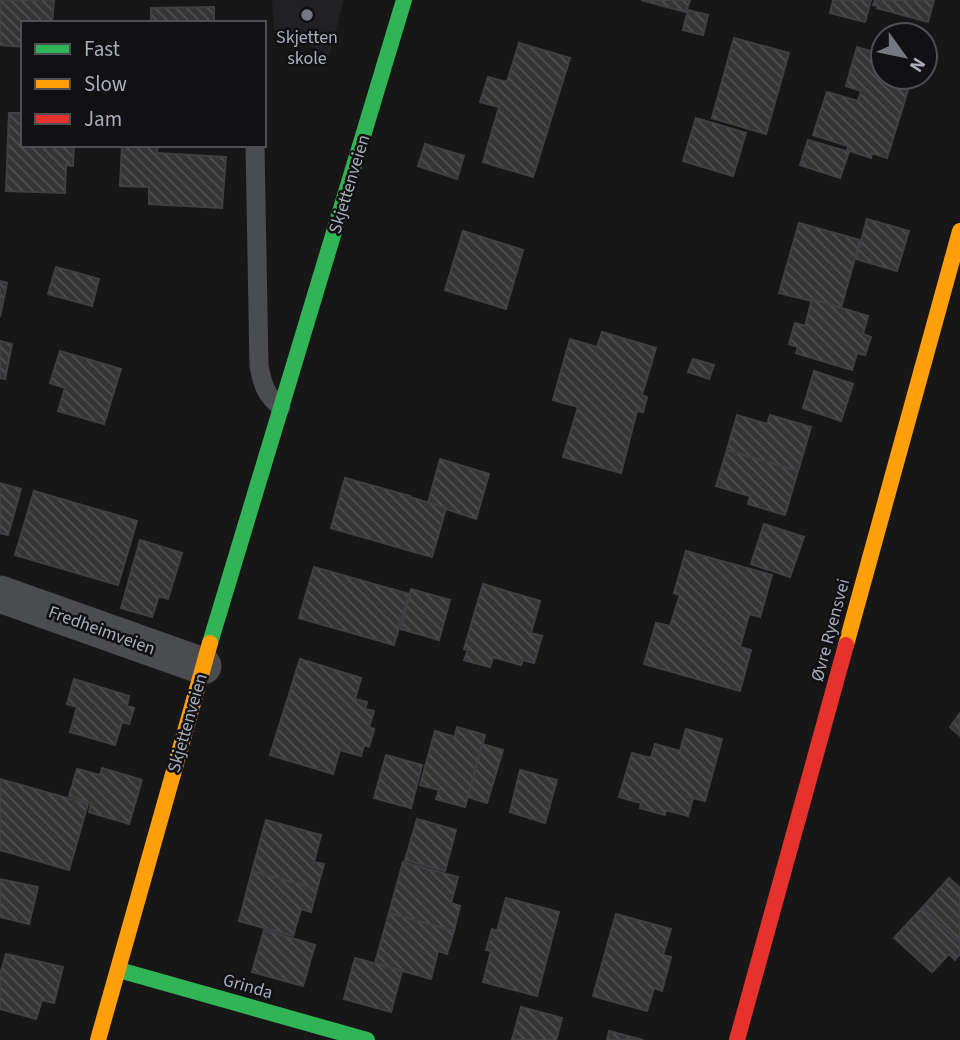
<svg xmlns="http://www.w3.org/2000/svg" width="960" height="1040" font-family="'Source Sans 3',sans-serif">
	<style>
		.built { fill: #212123 }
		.building { fill: url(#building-back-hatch); stroke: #3f4043; stroke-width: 2 }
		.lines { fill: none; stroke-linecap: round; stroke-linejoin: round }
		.lane { stroke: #4b4c50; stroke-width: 19 }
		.street { stroke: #4b4c50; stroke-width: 37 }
		.fast { stroke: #30b455; stroke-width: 16 }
		.slow { stroke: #ff9f0a; stroke-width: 16 }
		.jam { stroke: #e5322d; stroke-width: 16 }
		.poi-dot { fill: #757880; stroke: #111113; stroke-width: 2.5 }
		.labels { text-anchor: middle; stroke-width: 5; stroke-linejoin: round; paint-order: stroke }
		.poi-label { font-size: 18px; fill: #a8adb8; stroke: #111113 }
		.street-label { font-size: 18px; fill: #a8adb8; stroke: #111113 }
	</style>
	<defs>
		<pattern id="building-back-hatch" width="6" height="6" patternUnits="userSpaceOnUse" patternTransform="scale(1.75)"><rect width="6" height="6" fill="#353536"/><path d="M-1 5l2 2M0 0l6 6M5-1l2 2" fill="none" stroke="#4f5051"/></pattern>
	</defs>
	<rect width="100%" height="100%" fill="#171717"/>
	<polygon class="built" points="272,0 344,0 329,55 274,30"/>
	<g class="building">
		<polygon points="0,0 54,0 52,23 23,23 23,47 0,45"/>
		<polygon points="641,0 690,0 686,12"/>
		<polygon points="833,0 871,0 865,22 830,13"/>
		<polygon points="875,0 934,0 928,22 877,8 878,6 873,5"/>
		<polygon points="214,7 214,23 151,23 151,8"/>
		<polygon points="688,10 708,15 703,35 683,30"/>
		<polygon points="734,38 789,53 766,134 712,118"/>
		<polygon points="519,43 570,58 533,177 483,162 499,107 480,102 488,77 507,82"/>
		<polygon points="857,47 883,55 883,77 912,77 887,158 872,153 871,158 847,150 848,146 813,135 827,92 858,101 861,91 846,86"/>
		<polygon points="9,113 23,113 23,145 74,145 73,166 66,165 65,193 6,191"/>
		<polygon points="696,118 746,133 733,176 683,161"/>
		<polygon points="808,140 849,152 840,178 800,165"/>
		<polygon points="425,144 464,156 457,179 418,166"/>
		<polygon points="122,145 158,145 157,153 226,157 222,208 149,204 149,187 120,186"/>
		<polygon points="867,219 909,231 897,271 856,259"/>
		<polygon points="799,223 860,240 841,308 779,293"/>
		<polygon points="463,231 523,250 506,309 445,290"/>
		<polygon points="56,267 99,279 92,306 48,294"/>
		<polygon points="0,281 7,283 0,317"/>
		<polygon points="812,299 868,316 863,334 871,337 865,355 857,353 852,370 796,353 798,347 789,344 795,323 805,326"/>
		<polygon points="602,332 656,348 642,395 647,397 643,412 637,411 621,473 563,457 578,407 553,400 570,339 597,347"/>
		<polygon points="0,341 12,344 5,379 0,378"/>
		<polygon points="60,351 121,369 104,424 58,411 65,388 50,383"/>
		<polygon points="693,359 714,365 709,379 688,372"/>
		<polygon points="814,371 853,384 841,421 803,408"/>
		<polygon points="737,415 767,424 770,415 811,427 798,471 727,450"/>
		<polygon points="727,450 798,471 785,515 748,504 750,496 716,486"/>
		<polygon points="440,459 489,474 476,519 428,503"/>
		<polygon points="345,478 410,496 410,497 446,508 432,557 331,528"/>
		<polygon points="0,483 21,489 8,535 0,533"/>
		<polygon points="34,491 137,521 118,585 15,555"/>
		<polygon points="764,524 804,537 790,577 751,564"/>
		<polygon points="140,540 182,553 168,599 159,596 152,617 121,608"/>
		<polygon points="686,551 772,575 760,617 749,614 740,647 751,650 740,691 644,664 656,623 670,626 680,595 674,593"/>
		<polygon points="314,567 409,594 394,645 299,618"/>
		<polygon points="483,584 540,601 531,633 542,636 534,663 523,660 521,665 493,657 490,667 464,660 468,650 464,649"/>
		<polygon points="411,589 450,600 439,640 401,629"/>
		<polygon points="300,659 361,678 355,699 367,702 365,709 374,711 369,727 374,729 369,747 364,745 361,756 340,750 333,774 270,755"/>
		<polygon points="74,679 129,696 127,706 134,708 129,724 122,722 115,745 70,732 77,707 67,704"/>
		<polygon points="960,713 960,736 950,727"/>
		<polygon points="457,727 485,735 465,807 436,799 439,790 420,785 435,731 455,737"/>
		<polygon points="686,729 722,739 705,801 693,798 688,816 666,810 665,815 640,808 641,803 619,797 632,753 651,758 655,744 680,751"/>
		<polygon points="482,744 503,750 487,803 468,797"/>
		<polygon points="386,755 422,765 411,808 374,798"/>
		<polygon points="102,768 142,780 129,824 89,812 91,803 69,796 77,769 100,775"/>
		<polygon points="520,770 557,780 545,823 510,812"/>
		<polygon points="0,779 88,804 69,870 0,850"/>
		<polygon points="417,819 456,830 445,871 405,860"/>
		<polygon points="266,820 321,835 314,862 324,864 317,889 252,871"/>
		<polygon points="403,862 458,877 451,903 460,906 454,931 389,913"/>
		<polygon points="252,871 317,889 311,912 301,909 293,936 239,921"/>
		<polygon points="949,878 960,888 960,943 922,908"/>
		<polygon points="0,879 38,887 29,924 0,917"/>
		<polygon points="506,898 559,912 537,996 483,982 491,951 486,950 492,929 497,931"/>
		<polygon points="922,908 960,943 960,954 955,960 949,954 932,972 894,938"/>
		<polygon points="389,913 454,931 447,954 438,951 431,979 375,963"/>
		<polygon points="616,914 671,929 663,955 671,957 662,991 654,988 647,1011 593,996"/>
		<polygon points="264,930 315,945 303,986 252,972"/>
		<polygon points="6,954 63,967 54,1003 42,1000 36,1019 0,1009 0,975"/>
		<polygon points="355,958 402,971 391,1012 344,999"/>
		<polygon points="521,1007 562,1018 556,1040 512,1040"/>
		<polygon points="609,1031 643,1040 607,1040"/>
	</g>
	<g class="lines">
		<path class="lane" d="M255,145L259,366C263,385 265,395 281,407"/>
		<polyline class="street" points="0,594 203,666"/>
		<g class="fast">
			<polyline points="210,643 404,0"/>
			<polyline points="119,970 367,1040"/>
		</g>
		<g class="slow">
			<polyline points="846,645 960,231"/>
			<polyline points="98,1040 210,643"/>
		</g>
		<polyline class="jam" points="737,1040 846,645"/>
	</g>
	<circle class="poi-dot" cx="307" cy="15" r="7"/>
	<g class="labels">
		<g class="poi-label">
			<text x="307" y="43">Skjetten<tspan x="307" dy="21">skole</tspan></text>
		</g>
		<g class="street-label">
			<text transform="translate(349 184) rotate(-73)" y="6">Skjettenveien</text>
			<text transform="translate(102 630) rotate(20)" y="6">Fredheimveien</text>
			<text transform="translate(830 630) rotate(-75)" y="6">Øvre Ryensvei</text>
			<text transform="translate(187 723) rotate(-74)" y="6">Skjettenveien</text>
			<text transform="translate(248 986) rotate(16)" y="6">Grinda</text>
		</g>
	</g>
	<rect x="21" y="21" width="245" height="126" fill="#111113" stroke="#4d4f55" stroke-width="2"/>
	<rect x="35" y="44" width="35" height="10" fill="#30b455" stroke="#4d4f55" stroke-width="2"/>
	<text x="84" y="56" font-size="21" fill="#a8adb8">Fast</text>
	<rect x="35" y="79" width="35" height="10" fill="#ff9f0a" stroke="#4d4f55" stroke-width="2"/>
	<text x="84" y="91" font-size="21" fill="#a8adb8">Slow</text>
	<rect x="35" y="114" width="35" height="10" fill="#e5322d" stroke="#4d4f55" stroke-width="2"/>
	<text x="84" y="126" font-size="21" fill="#a8adb8">Jam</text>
	<g transform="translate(904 56) rotate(123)"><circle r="33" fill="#111113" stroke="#4d4f55" stroke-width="2"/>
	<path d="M0-5L12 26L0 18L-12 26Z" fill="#757880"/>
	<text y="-10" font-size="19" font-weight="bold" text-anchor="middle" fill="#a8adb8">N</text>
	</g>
</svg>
